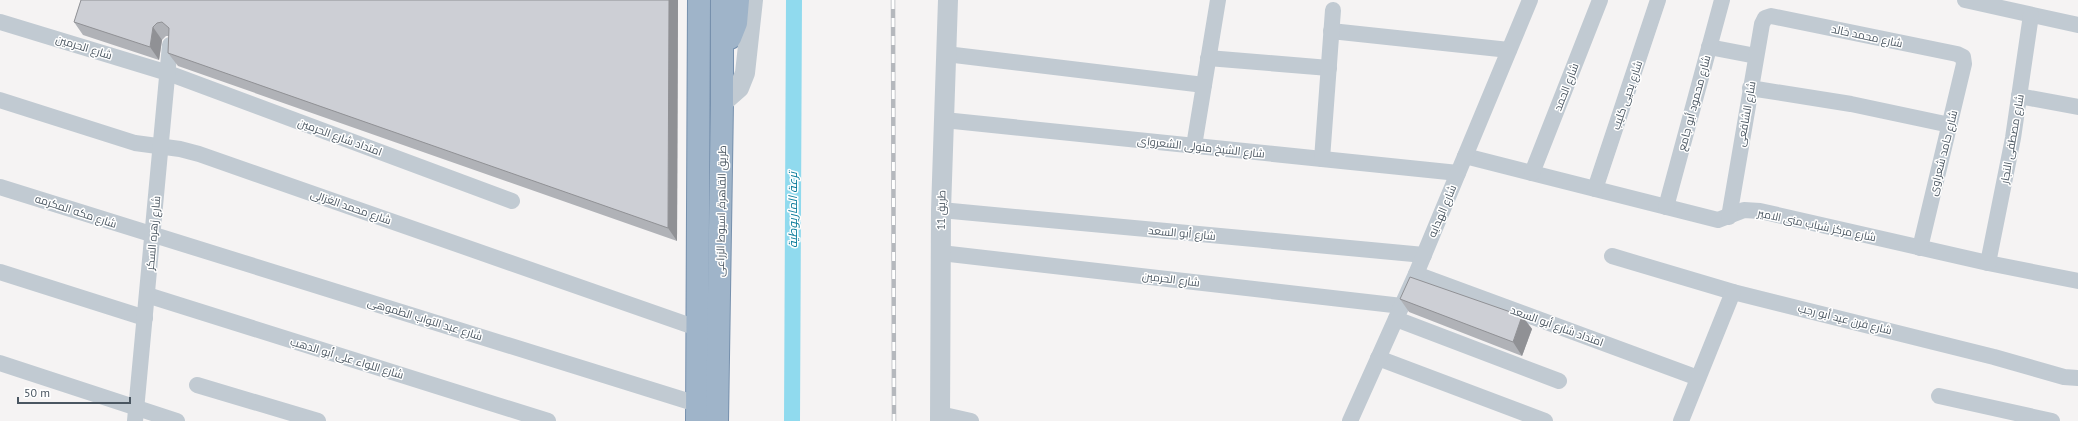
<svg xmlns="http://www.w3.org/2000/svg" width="2078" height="421" font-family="'PT Sans',Cairo,sans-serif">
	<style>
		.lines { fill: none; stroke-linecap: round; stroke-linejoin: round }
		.canal { stroke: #90daee; stroke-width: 16 }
		.trunk-casing { stroke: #7690ad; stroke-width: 24 }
		.minor { stroke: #c1cad2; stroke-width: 16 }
		.tertiary { stroke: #c1cad2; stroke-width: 20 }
		.trunk { stroke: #9fb4c9; stroke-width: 22 }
		.rail-casing { stroke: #b5b8bd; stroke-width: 4.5 }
		.rail { stroke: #fff; stroke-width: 3; stroke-dasharray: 9; stroke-linecap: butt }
		.wall { fill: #b0b2b7 }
		.shaded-wall { fill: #909195 }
		.building { fill: #cdcfd5; stroke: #909195 }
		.labels { text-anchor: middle; stroke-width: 3; stroke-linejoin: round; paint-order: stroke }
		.street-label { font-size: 11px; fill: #4a5661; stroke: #fff }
		.water-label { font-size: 12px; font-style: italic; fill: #0c7c9b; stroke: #fff }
	</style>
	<rect width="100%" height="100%" fill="#f5f3f3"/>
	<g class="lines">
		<polyline class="canal" points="792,421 794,0"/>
		<g class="trunk-casing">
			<g id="trunk">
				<polyline points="730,38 736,23 738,0"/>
				<polyline points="697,421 699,0"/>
				<polyline points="717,421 722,103 722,0"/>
			</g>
		</g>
		<g class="minor">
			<polyline points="1965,0 2078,25"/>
			<polyline points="0,22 168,73 512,201"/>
			<polyline points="1331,31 1509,50"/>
			<polyline points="1709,47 1756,56"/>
			<polyline points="946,54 1204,85"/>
			<polyline points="1208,58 1329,68"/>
			<polyline points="1750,88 1851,104 1950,125"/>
			<polyline points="2019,96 2078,107"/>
			<polyline points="0,100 135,143 180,149 199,154 697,328"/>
			<polyline points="944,120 1458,173"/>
			<polyline points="1194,146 1218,0"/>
			<polyline points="1465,156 1718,220 1744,210 1760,211 1988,263 2078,281"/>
			<polyline points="1322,159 1333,10"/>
			<polyline points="1532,173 1600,0"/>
			<polyline points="0,187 697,404"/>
			<polyline points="1595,189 1658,0"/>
			<polyline points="1666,207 1722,0"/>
			<polyline points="941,210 1424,255"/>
			<polyline points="1729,217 1762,24 1765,18 1771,16 1957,54 1963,57 1964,64 1920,248"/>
			<polyline points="941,253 1402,306"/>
			<polyline points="1612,256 1733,292 1994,357 2064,377 2078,378"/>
			<polyline points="1988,263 2013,138 2031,15"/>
			<polyline points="0,272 145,318"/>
			<polyline points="1416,274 1698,378"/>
			<polyline points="147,295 548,421"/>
			<polyline points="1396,319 1559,381"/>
			<polyline points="1378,358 1545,421"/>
			<polyline points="0,363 177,421"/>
			<polyline points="197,385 318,421"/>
			<polyline points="1939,396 2052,421"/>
			<polyline points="940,414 971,421"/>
			<polyline points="135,421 170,45"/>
			<polyline points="1350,421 1416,274 1530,0"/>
			<polyline points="1681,421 1733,292"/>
		</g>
		<g class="tertiary">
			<polyline points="722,103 739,88 745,73 753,0"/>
			<polyline points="940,421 941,210 948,0"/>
		</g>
		<use href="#trunk" class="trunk"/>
		<g class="rail-casing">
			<polyline id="rail" points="893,0 894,421"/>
		</g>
		<use href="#rail" class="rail"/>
	</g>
	<g class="wall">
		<polygon points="81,0 678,0 677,241 178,66 168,53 169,36 166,36 162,40 159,60 83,35 74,22"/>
		<polygon points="1400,299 1522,316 1532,329 1522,356 1409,312"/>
	</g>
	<g class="shaded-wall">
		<polygon points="669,0 678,0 677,241 668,228"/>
		<polygon points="153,27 162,40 159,60 150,47"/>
		<polygon points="1522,316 1532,329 1522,356 1513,342"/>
	</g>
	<g class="building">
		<polygon points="81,0 669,0 668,228 168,53 169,28 162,22 157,23 153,27 150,47 74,22"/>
		<polygon points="1410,277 1522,316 1513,342 1400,299"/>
	</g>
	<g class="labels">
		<g class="street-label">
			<text transform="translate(1867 36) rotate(12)" y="4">شارع محمد خالد</text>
			<text transform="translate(84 47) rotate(17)" y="4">شارع الحرمين</text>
			<text transform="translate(1566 87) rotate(-69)" y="4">شارع الحمد</text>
			<text transform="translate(1627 95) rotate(-71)" y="4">شارع يحيى كليب</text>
			<text transform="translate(1694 103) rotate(-75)" y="4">شارع محمود أبو جامع</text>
			<text transform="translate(1746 114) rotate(-80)" y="4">شارع الشافعى</text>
			<text transform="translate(340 137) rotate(20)" y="4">امتداد شارع الحرمين</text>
			<text transform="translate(2012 139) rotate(-80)" y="4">شارع مصطفى النجار</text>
			<text transform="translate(1201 147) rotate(6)" y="4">شارع الشيخ متولى الشعرواى</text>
			<text transform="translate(1943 153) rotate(-76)" y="4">شارع حامد شعراوى</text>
			<text transform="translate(351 207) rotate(19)" y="4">شارع محمد الغزالى</text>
			<text transform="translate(941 210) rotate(-89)" y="4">طريق 11</text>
			<text transform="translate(76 211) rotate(18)" y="4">شارع مكه المكرمه</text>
			<text transform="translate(721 211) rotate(-89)" y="4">طريق القاهرة, اسيوط الزراعى</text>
			<text transform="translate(1442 211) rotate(-67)" y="4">شارع الهدايه</text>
			<text transform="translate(1817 225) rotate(12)" y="4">شارع مركز شباب منى الامير</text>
			<text transform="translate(153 233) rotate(-85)" y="4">شارع زهره السكر</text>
			<text transform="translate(1182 233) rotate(5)" y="4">شارع أبو السعد</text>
			<text transform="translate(1171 279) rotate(7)" y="4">شارع الحرمين</text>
			<text transform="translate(425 319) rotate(17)" y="4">شارع عبد التواب الطموهى</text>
			<text transform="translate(1845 319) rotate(14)" y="4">شارع فرن عيد أبو رجب</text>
			<text transform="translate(1557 326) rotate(20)" y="4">امتداد شارع أبو السعد</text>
			<text transform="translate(347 358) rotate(17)" y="4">شارع اللواء على أبو الدهب</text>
		</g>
		<g class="water-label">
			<text transform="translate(793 210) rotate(-90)" y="4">ترعة الماريوطية</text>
		</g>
	</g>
	<path d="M18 397v6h112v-6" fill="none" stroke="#4a5661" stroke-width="2"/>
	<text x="24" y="397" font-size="12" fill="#4a5661" stroke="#ffffff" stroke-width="3" paint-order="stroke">50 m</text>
</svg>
